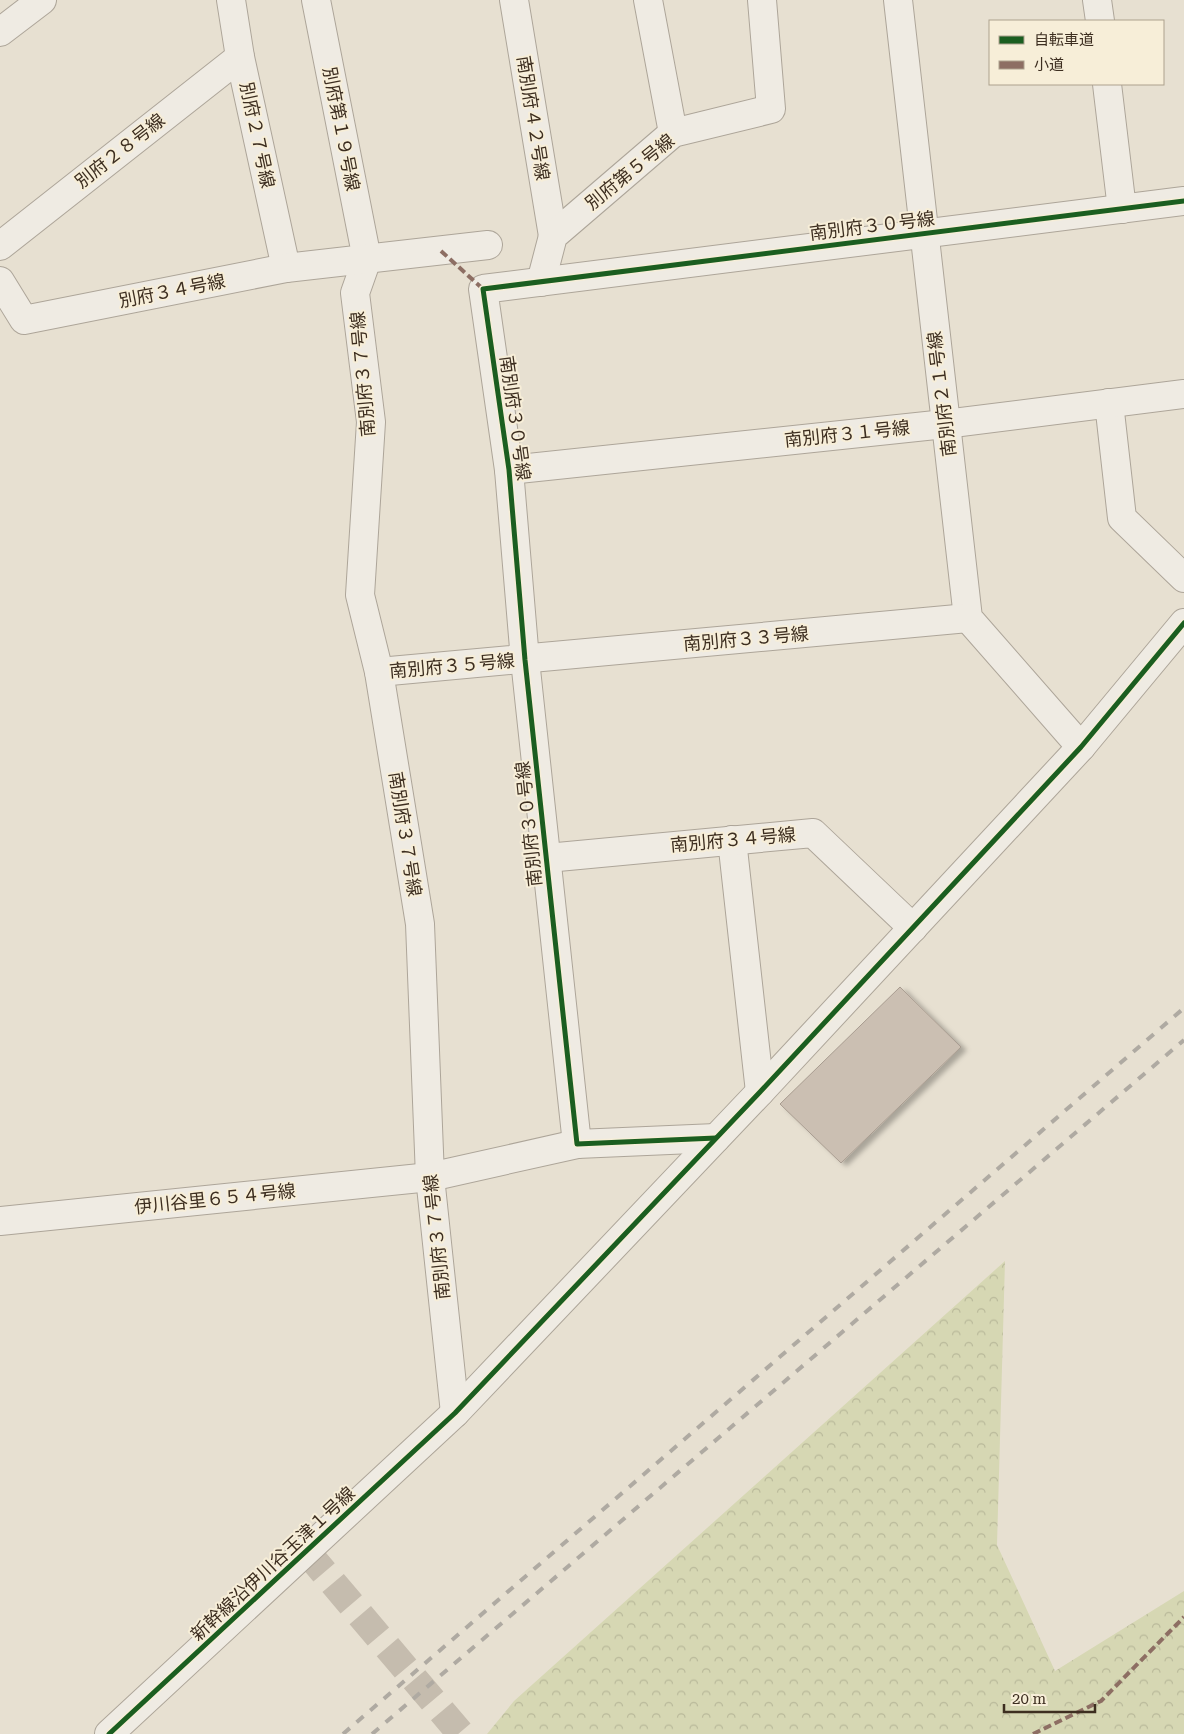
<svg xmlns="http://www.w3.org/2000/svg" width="1184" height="1734" font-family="'Roboto Serif','Noto Sans JP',serif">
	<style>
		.forest { fill: url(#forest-crowns) }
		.building { fill: #cbbfb2; stroke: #a89c90; filter: url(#shadow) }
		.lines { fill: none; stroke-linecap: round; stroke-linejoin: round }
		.minor-tunnel { stroke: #c5bcae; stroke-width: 28; stroke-dasharray: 28 14; stroke-linecap: butt }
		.minor-casing { stroke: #ada599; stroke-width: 30 }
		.tertiary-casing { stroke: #ada599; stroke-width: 30 }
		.minor { stroke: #efebe3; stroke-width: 28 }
		.tertiary { stroke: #efebe3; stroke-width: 28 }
		.rail { stroke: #afaaa2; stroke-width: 4; stroke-dasharray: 9 9; stroke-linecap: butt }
		.quiet { stroke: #8d6e63; stroke-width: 4; stroke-dasharray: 8 4; stroke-linecap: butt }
		.cycleway-casing { stroke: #f7eed8; stroke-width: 8 }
		.cycleway { stroke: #1b5e20; stroke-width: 5 }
		.labels { text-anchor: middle; stroke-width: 4; stroke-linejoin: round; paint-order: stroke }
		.street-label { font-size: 18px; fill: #3d2e20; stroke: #f7eed8 }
	</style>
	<defs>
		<pattern id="forest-crowns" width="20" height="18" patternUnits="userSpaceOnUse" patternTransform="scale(1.25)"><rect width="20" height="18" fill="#d6d7b3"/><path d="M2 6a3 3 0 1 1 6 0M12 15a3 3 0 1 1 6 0" fill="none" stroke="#b9b99a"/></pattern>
		<filter id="shadow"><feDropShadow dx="5.5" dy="3" stdDeviation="2.5" flood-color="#0004"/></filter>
	</defs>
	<rect width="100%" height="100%" fill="#e7e0d1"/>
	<polygon class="forest" points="1005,1261 997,1545 1055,1671 1184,1591 1184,1734 487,1734 514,1701"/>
	<polygon class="building" points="900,987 961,1047 841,1163 780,1104"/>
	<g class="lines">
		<polyline class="minor-tunnel" points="306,1551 461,1734"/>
		<g class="minor-casing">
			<g id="minor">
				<polyline points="231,0 240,57 286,268"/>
				<polyline points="316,0 367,259 355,293 371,422 360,595 379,672 420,924 430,1177 455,1413"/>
				<polyline points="514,0 553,236"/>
				<polyline points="648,0 673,133"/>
				<polyline points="898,0 968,618 1081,747"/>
				<polyline points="1097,0 1100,21"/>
				<polyline points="1107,84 1122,209"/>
				<polyline points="0,246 240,57"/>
				<polyline points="0,281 24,320 286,268 488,245"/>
				<polyline points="541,282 553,236 673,133 771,109 762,0"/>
				<polyline points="1109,403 1122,518 1184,578"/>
				<polyline points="509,470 945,424 1184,394"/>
				<polyline points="379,672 968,618"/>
				<polyline points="732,840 760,1092"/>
				<polyline points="547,858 813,833 913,928"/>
				<polyline points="716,1138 577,1144 525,660 509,470 483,289 1184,201"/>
				<polyline points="0,1221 430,1177 577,1144"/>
				<polyline points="109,1734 455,1413 760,1092 1081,747 1184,623"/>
			</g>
		</g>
		<g class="tertiary-casing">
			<polyline id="tertiary" points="0,32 42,0"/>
		</g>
		<use href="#minor" class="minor"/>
		<use href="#tertiary" class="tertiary"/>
		<g class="rail">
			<polyline points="343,1734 1184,1008"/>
			<polyline points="372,1734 1184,1040"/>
		</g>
		<g class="quiet">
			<polyline points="441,251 483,289"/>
			<polyline points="1033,1734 1101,1701 1184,1617"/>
		</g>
		<g class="cycleway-casing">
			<g id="cycleway">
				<polyline points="716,1138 577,1144 525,660 509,470 483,289 1184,201"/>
				<polyline points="109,1734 455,1413 760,1092 1081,747 1184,623"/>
			</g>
		</g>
		<use href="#cycleway" class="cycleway"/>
	</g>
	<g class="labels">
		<g class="street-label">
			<text transform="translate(533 118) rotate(81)" y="6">南別府４２号線</text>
			<text transform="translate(341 129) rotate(79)" y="6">別府第１９号線</text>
			<text transform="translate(257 135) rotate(78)" y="6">別府２７号線</text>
			<text transform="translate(120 151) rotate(-38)" y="6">別府２８号線</text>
			<text transform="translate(630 172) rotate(-39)" y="6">別府第５号線</text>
			<text transform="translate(872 226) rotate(-7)" y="6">南別府３０号線</text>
			<text transform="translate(172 291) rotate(-11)" y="6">別府３４号線</text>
			<text transform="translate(363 374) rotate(-95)" y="6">南別府３７号線</text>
			<text transform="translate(942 394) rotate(-97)" y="6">南別府２１号線</text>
			<text transform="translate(515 418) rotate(82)" y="6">南別府３０号線</text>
			<text transform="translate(847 434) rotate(-6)" y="6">南別府３１号線</text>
			<text transform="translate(746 639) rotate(-5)" y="6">南別府３３号線</text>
			<text transform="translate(452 666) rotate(-5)" y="6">南別府３５号線</text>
			<text transform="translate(529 824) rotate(-96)" y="6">南別府３０号線</text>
			<text transform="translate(405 834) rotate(81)" y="6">南別府３７号線</text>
			<text transform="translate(733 840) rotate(-5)" y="6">南別府３４号線</text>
			<text transform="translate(215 1199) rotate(-6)" y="6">伊川谷里６５４号線</text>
			<text transform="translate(437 1237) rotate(-96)" y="6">南別府３７号線</text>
			<text transform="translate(273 1564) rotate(-43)" y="6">新幹線沿伊川谷玉津１号線</text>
		</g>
	</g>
	<rect x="989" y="20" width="175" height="65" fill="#f7eed8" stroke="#ada18e"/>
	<rect x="999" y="36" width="25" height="8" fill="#1b5e20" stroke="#ada18e"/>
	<text x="1034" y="45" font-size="15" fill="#3d2e20">自転車道</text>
	<rect x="999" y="61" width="25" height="8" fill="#8d6e63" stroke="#ada18e"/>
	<text x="1034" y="70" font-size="15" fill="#3d2e20">小道</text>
	<path d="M1004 1704v8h91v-8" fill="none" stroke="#3d2e20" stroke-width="2.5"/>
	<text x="1012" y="1704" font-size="15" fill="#3d2e20" stroke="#f7eed8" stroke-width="4" paint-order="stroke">20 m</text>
</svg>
